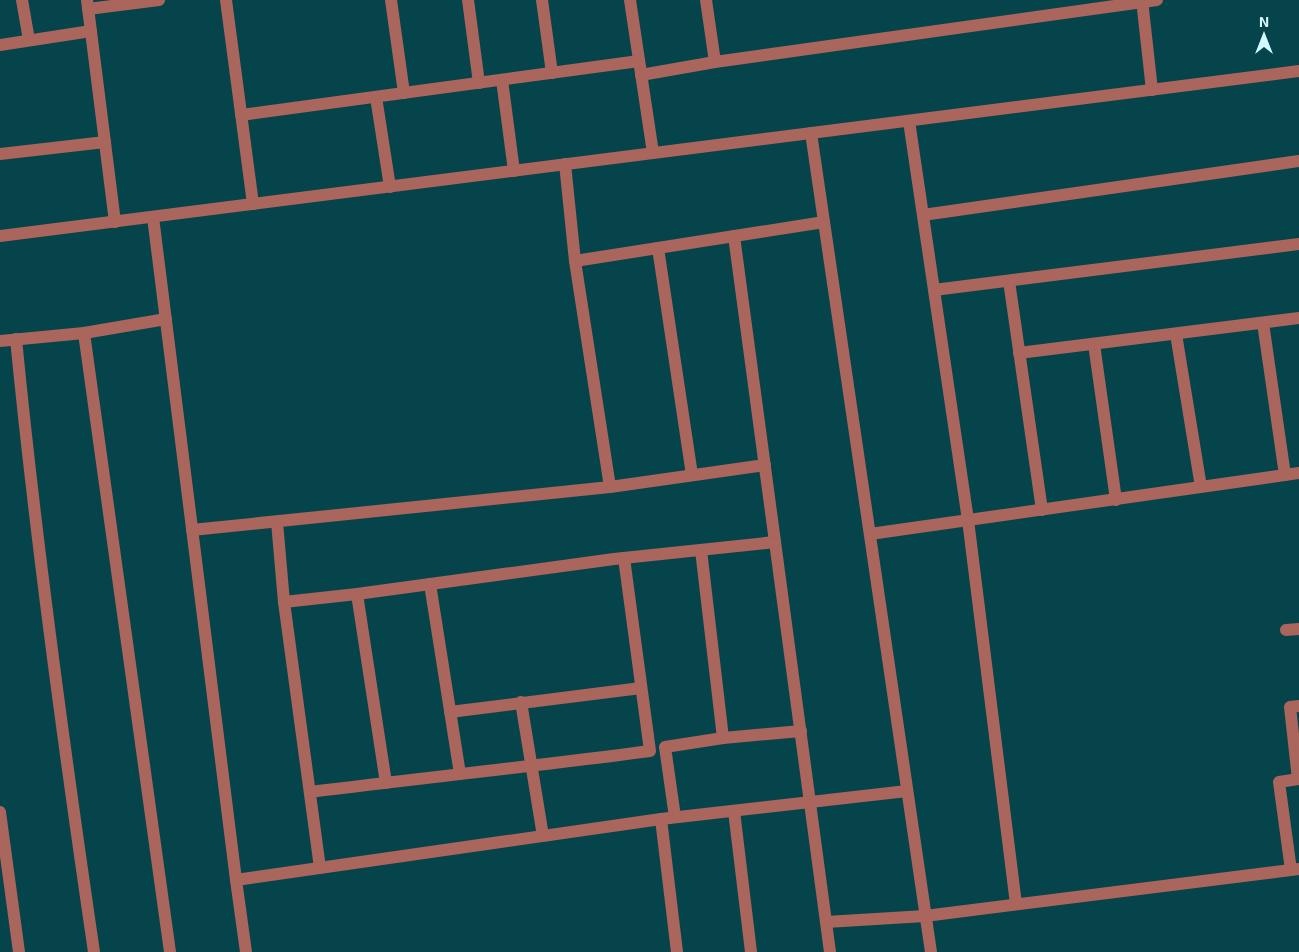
<svg xmlns="http://www.w3.org/2000/svg" width="1299" height="952" font-family="'Exo 2',sans-serif">
	<style>
		.lines { fill: none; stroke-linecap: round; stroke-linejoin: round }
		.minor { stroke: #aa655c; stroke-width: 12 }
	</style>
	<rect width="100%" height="100%" fill="#06444c"/>
	<g class="lines">
		<g class="minor">
			<polyline points="22,0 29,40"/>
			<polyline points="87,0 115,222"/>
			<polyline points="226,0 253,204"/>
			<polyline points="391,0 404,93"/>
			<polyline points="468,0 479,83"/>
			<polyline points="542,0 552,73"/>
			<polyline points="630,0 653,153"/>
			<polyline points="706,0 715,62"/>
			<polyline points="1142,0 1152,90"/>
			<polyline points="88,9 159,0"/>
			<polyline points="0,45 91,31"/>
			<polyline points="641,75 715,62 1157,0"/>
			<polyline points="502,80 514,171"/>
			<polyline points="376,97 390,187"/>
			<polyline points="241,115 639,61"/>
			<polyline points="909,121 968,520 1016,904"/>
			<polyline points="811,133 931,952"/>
			<polyline points="0,154 105,142"/>
			<polyline points="565,164 575,261 610,487"/>
			<polyline points="923,215 1299,161"/>
			<polyline points="153,217 236,880 246,952"/>
			<polyline points="0,236 1299,71"/>
			<polyline points="734,236 830,952"/>
			<polyline points="658,248 692,475"/>
			<polyline points="575,261 824,222"/>
			<polyline points="1009,281 1042,510"/>
			<polyline points="934,290 1299,244"/>
			<polyline points="1263,323 1285,475"/>
			<polyline points="84,333 170,952"/>
			<polyline points="1176,334 1201,487"/>
			<path d="M16,339C36,544 64,748 94,952"/>
			<polyline points="0,341 84,333 166,319"/>
			<polyline points="1094,344 1116,500"/>
			<polyline points="1019,353 1299,318"/>
			<polyline points="277,522 284,602 320,868"/>
			<polyline points="192,530 610,487 765,465"/>
			<polyline points="870,534 1299,473"/>
			<polyline points="701,550 723,738"/>
			<polyline points="430,584 460,774"/>
			<polyline points="357,594 386,783"/>
			<polyline points="284,602 357,594 614,559 775,542"/>
			<polyline points="1286,630 1299,629"/>
			<polyline points="521,702 543,836"/>
			<polyline points="450,712 641,688"/>
			<polyline points="1298,779 1290,707 1299,706"/>
			<path d="M310,792C423,778 537,766 650,751L624,558"/>
			<polyline points="734,811 751,952"/>
			<polyline points="0,812 19,952"/>
			<polyline points="675,817 665,747 723,738 801,731"/>
			<polyline points="661,819 677,952"/>
			<polyline points="1291,870 1279,782 1299,779"/>
			<polyline points="236,880 661,819 907,791"/>
			<polyline points="826,922 925,916 1299,869"/>
		</g>
	</g>
	<g transform="translate(1264 35)" stroke="#06444c" stroke-width="4" paint-order="stroke">
	<path d="M0-4L9 19L0 12L-9 19Z" fill="#d3f8fe"/>
	<text y="-8" font-size="14" font-weight="bold" text-anchor="middle" fill="#d3f8fe">N</text>
	</g>
</svg>
